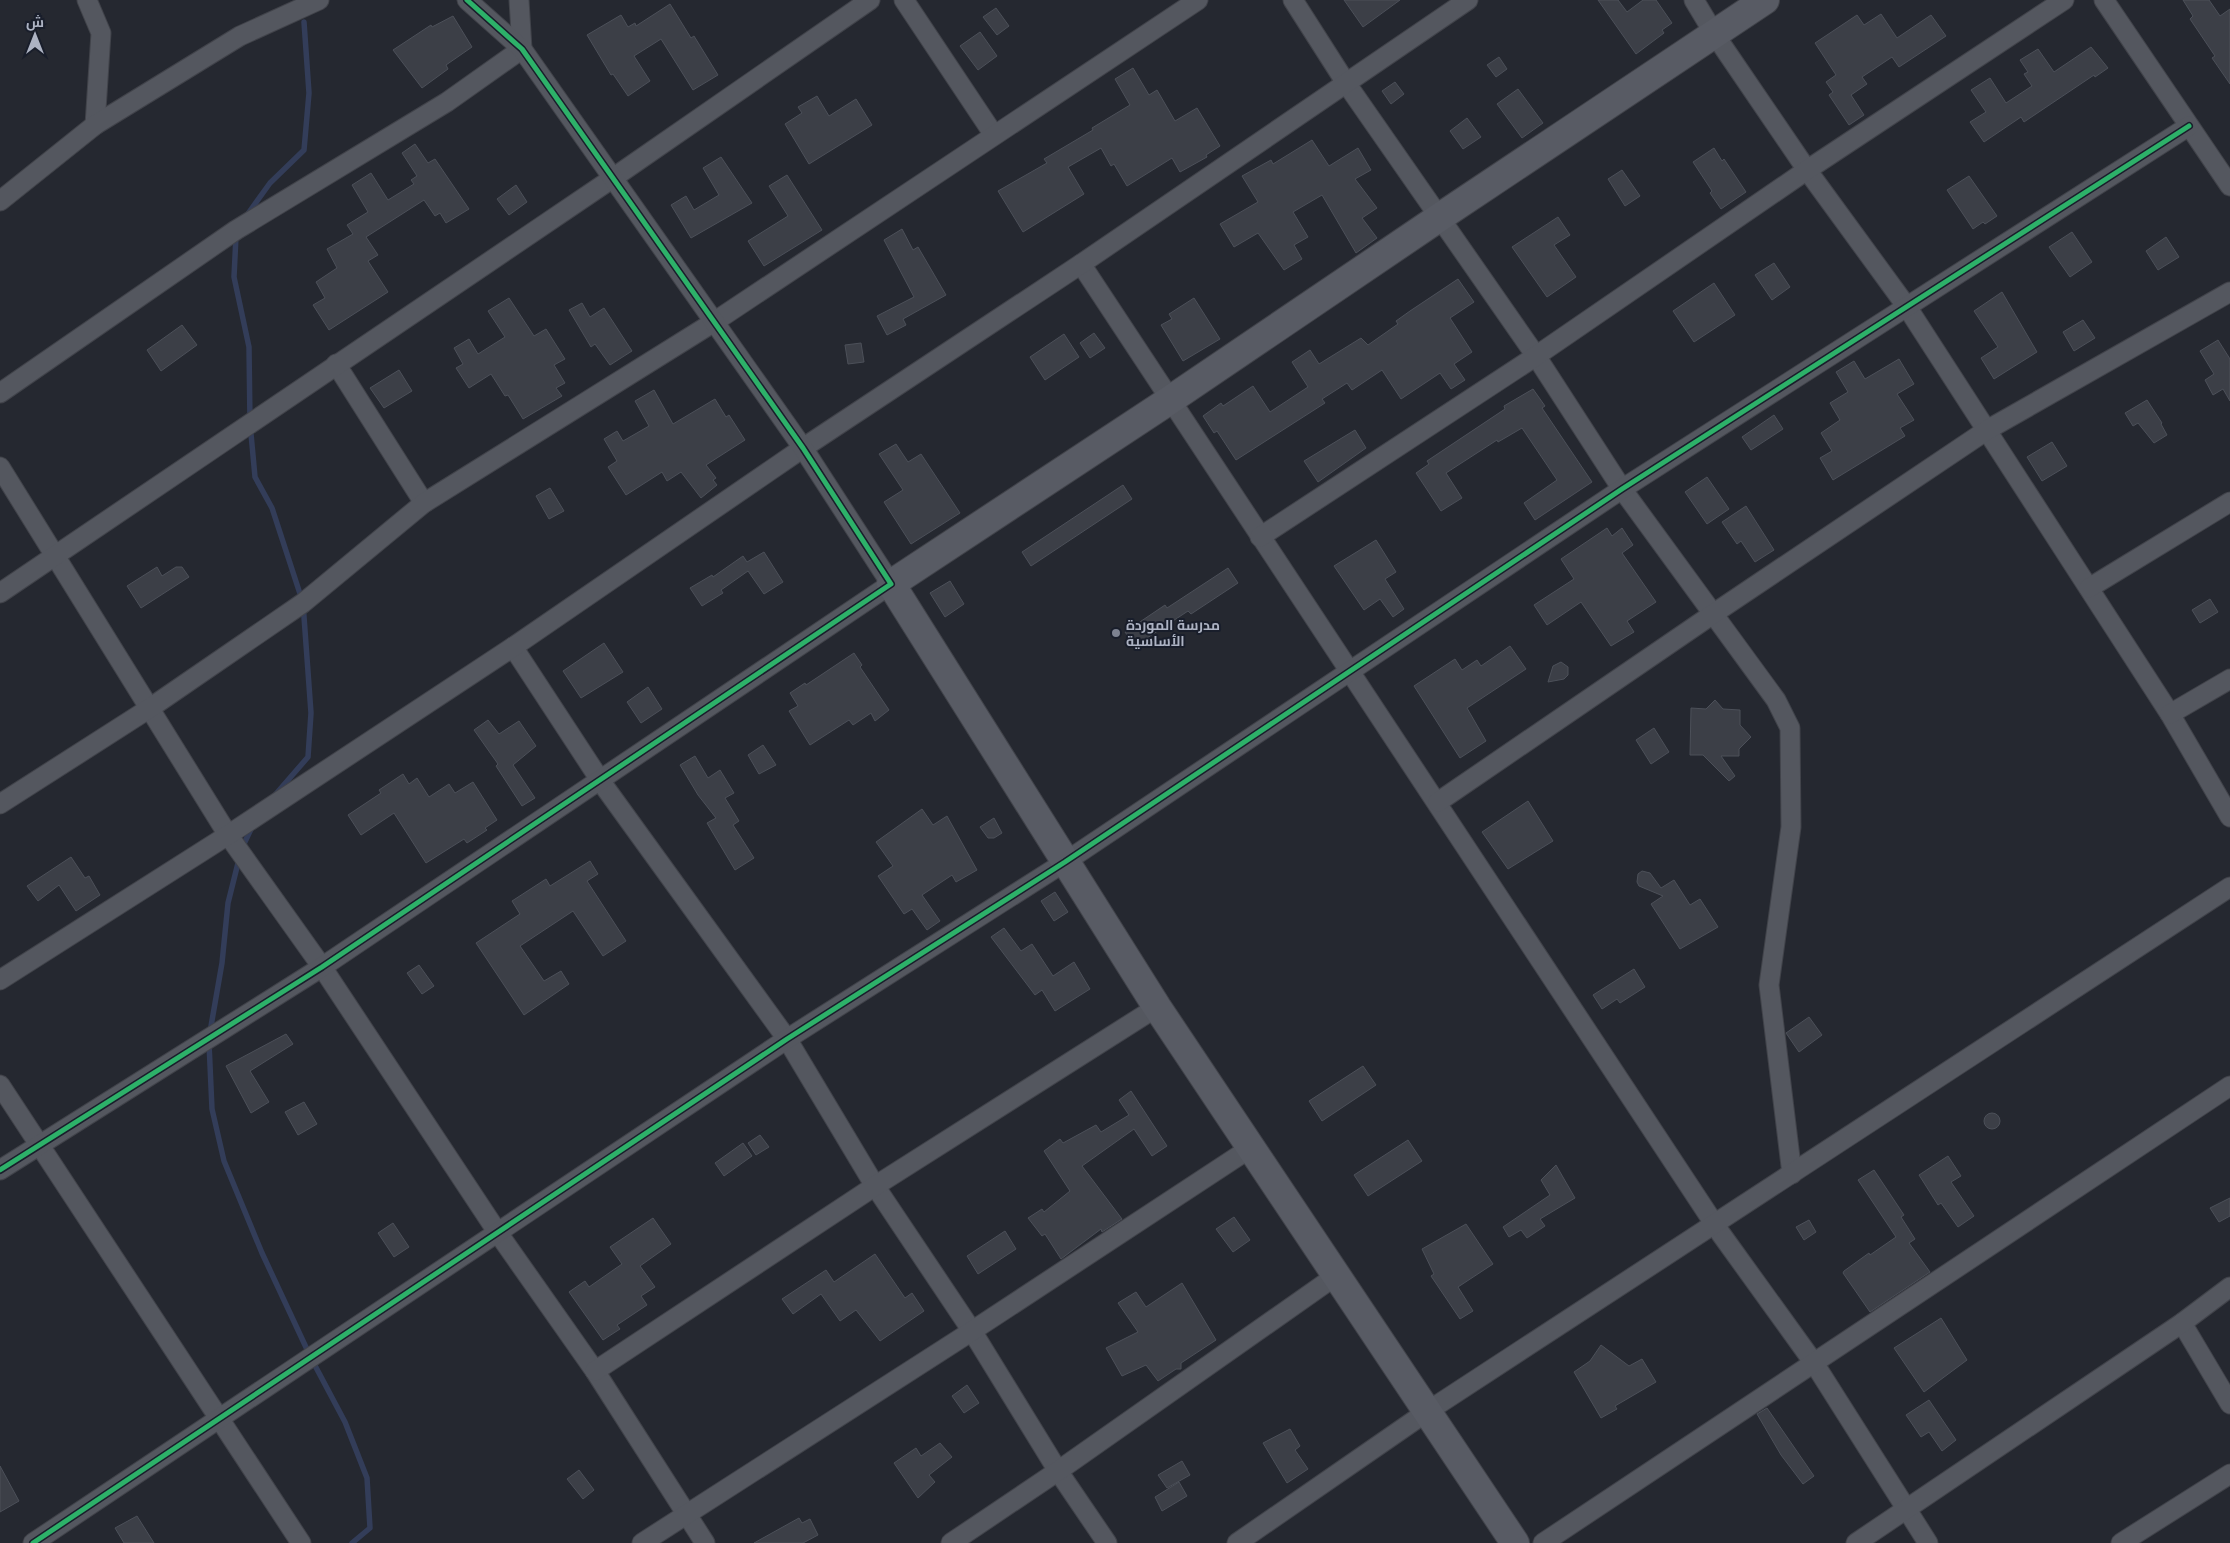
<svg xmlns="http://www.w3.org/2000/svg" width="2230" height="1543" font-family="'PT Sans',Cairo,sans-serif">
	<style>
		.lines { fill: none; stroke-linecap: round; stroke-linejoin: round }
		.stream { stroke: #333d59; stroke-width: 5.5 }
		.building { fill: #3c3f47; stroke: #4c5059 }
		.street-casing { stroke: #41434a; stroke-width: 21 }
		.secondary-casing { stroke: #41434a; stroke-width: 30 }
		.street { stroke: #54575f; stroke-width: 19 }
		.secondary { stroke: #585b64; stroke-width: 28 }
		.cycleway-casing { stroke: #191e2b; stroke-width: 8 }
		.cycleway { stroke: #2db169; stroke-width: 5 }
		.poi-dot { fill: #7d8290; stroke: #191e2b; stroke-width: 2 }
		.labels { text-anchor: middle; stroke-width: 4; stroke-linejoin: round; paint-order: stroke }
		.poi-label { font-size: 14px; font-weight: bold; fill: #adb3c3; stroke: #191e2b; text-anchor: start }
	</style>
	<rect width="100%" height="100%" fill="#252830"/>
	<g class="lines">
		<g class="stream">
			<polyline points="247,215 270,183 304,150 309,93 304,22"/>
			<polyline points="236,236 234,277 249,347 250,423 255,477 272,508 303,603 311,713 308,757 275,795"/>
			<polyline points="242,848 252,827"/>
			<polyline points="210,1032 222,963 228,903 239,859"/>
			<polyline points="209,1043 212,1109 224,1161 262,1253 311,1358 345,1422 367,1478 370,1528 352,1543"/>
		</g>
	</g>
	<g class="building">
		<polygon points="1344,0 1400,0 1363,27"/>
		<polygon points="1598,0 1618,0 1627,12 1643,0 1656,0 1672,23 1662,30 1664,33 1636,54"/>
		<polygon points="2183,0 2209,0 2220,16 2230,9 2230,84 2212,58 2215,56 2190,19 2193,16"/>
		<polygon points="670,4 691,38 694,36 718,75 693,90 661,39 634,56 650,81 628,96 613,74 611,75 587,35 621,15 628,27 635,23 636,26"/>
		<polygon points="996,8 1009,26 997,35 983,17"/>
		<polygon points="1881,14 1897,38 1931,15 1946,36 1899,67 1892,57 1862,77 1867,84 1851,95 1864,115 1849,125 1829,95 1833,92 1826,82 1836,75 1815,43 1857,15 1864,25"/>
		<polygon points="453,16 472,47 446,65 448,69 422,88 393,50 431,25 432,27"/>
		<polygon points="980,32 997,56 978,70 960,46"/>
		<polygon points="2091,47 2108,68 2095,77 2094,75 2024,122 2021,117 1984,142 1970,122 1986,112 1971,90 1990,78 2006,103 2032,86 2024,74 2028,72 2020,60 2038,49 2054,72"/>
		<polygon points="1499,57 1507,69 1496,77 1487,65"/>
		<polygon points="1133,68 1149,95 1157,90 1175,121 1197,108 1220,146 1206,155 1207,157 1180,172 1172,158 1127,186 1114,164 1111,166 1101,148 1068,167 1084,194 1023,232 998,191 1047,163 1044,159 1093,130 1092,128 1130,105 1115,79"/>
		<polygon points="1395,82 1404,94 1391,104 1382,91"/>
		<polygon points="1518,89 1543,123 1522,138 1497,104"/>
		<polygon points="817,96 829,116 856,99 872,125 809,164 785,124 802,113 798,107"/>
		<polygon points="1467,118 1481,137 1463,149 1450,131"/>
		<polygon points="1312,140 1329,166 1358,148 1371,170 1355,179 1377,208 1362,218 1377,238 1356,253 1322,195 1293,212 1308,237 1294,245 1302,259 1284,270 1258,233 1234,247 1220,224 1258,202 1242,176 1271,160 1273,164"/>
		<polygon points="415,144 428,163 435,159 469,209 446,223 440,213 435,216 424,200 366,237 378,255 368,261 388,292 329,330 313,305 325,298 316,282 337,268 327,249 353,234 347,225 368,212 352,185 371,173 388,200 414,184 411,180 417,176 402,153"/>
		<polygon points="1714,148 1722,161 1724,159 1746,192 1721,209 1710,193 1712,191 1693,162"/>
		<polygon points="721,157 752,203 691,238 671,205 686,196 694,210 719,195 703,168"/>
		<polygon points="1622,170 1640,196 1625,206 1608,179"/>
		<polygon points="787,175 822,230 764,266 748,241 788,216 769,186"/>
		<polygon points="1969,176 1997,216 1985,224 1983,222 1973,229 1947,190"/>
		<polygon points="516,185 527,202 509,215 497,199"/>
		<polygon points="1558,217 1570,235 1554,245 1576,277 1547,297 1512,247"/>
		<polygon points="902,229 913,250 918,247 946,295 903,319 906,325 887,335 877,316 914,297 884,240"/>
		<polygon points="2072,232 2092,262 2070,277 2049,247"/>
		<polygon points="2166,237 2179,257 2158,270 2146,251"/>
		<polygon points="1774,263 1790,287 1772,300 1755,275"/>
		<polygon points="1458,279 1474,302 1450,318 1472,352 1454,364 1465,380 1451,389 1440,373 1401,399 1382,370 1352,390 1347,383 1322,399 1325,403 1236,460 1217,431 1214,433 1203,416 1221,403 1223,406 1253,386 1270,412 1308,387 1292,362 1310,350 1319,364 1361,338 1368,345 1398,324 1396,321 1410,311"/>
		<polygon points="1714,283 1735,315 1694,342 1673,311"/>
		<polygon points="2002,292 2037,352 1994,379 1981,358 1998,347 1974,311"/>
		<polygon points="509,298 534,336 546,329 565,359 554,365 565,383 556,388 562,396 523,419 508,395 505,396 491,374 469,388 456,368 463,364 454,348 469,339 478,354 505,337 488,311"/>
		<polygon points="1194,298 1220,339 1183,361 1161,325 1172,319 1169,314"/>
		<polygon points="582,303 590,317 604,308 632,351 610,365 595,344 591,347 569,310"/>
		<polygon points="2083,320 2095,338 2074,351 2063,332"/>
		<polygon points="182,325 197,345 161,371 147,350"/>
		<polygon points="1094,333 1105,348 1090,358 1080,343"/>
		<polygon points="1064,334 1079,357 1045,380 1030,357"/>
		<polygon points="2218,340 2230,359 2230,401 2223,389 2213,395 2205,380 2214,374 2200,351"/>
		<polygon points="861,343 864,362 848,364 845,345"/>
		<polygon points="1899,359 1914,384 1897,394 1914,420 1900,428 1905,436 1833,480 1820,458 1832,451 1821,433 1840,420 1830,403 1848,392 1836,372 1854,361 1865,379"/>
		<polygon points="399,370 412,391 384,408 370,388"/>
		<polygon points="1533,389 1545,406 1542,408 1592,482 1535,520 1524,503 1557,480 1522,428 1498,442 1497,440 1446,473 1462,498 1441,511 1416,473 1429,464 1427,461 1505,409 1504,406"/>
		<polygon points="654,390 673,424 715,399 726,417 729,415 745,440 706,465 716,478 713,480 717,485 701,498 681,472 667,481 662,472 626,495 608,467 617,461 604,439 617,431 623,441 649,426 635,401"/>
		<polygon points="2147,400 2162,423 2161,424 2167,435 2154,443 2138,423 2133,426 2125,413"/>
		<polygon points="1774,415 1783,429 1751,450 1742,437"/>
		<polygon points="1355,430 1366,448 1318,482 1304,461"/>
		<polygon points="2052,442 2067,466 2042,481 2027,457"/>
		<polygon points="896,444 908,462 921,454 960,513 911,544 884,502 903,490 879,454"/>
		<polygon points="1707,477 1729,509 1707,524 1685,492"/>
		<polygon points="1123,485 1132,499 1031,566 1022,552"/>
		<polygon points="550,488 564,511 549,519 536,496"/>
		<polygon points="1746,506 1774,550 1755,562 1741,541 1737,544 1722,522"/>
		<polygon points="1607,528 1612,536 1622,528 1633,545 1622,553 1656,602 1627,621 1634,632 1611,646 1581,602 1547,625 1534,605 1574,579 1561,559"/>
		<polygon points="1376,540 1396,572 1385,579 1404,609 1393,617 1380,599 1364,610 1334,566"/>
		<polygon points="764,552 783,582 764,594 748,571 721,590 723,593 702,606 690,588 712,575 713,577 743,556 747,562"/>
		<polygon points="157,567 162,576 176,567 182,567 189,577 141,608 127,586"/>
		<polygon points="1228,568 1238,583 1191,614 1188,611 1135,646 1125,632 1165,605 1167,608"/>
		<polygon points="950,581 964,604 945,617 930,593"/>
		<polygon points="2210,599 2218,612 2200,623 2192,610"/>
		<polygon points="604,643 623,672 581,698 563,671"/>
		<polygon points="1510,646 1526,669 1467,708 1486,741 1460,758 1414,686 1455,659 1462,670 1477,660 1481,666"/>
		<polygon points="854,653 862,665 860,667 889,710 875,721 871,713 853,725 849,720 810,745 789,711 798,706 790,693 805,683 806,685"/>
		<polygon points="1561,662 1568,667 1568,675 1564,679 1548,682 1553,666"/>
		<polygon points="648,687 662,709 641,723 627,702"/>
		<polygon points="1715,700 1723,709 1740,710 1740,725 1751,737 1739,749 1739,756 1721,756 1735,776 1729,781 1703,755 1690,755 1691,708 1706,709"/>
		<polygon points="488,720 499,734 519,721 536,746 513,765 535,798 522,806 496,766 498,764 474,730"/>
		<polygon points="1654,728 1669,752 1651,764 1636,740"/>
		<polygon points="763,745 776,765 759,774 748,755"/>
		<polygon points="695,756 708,778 720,770 734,793 725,798 739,821 733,825 754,858 735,870 707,823 716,818 698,795 680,765"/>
		<polygon points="403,774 409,784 417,778 429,797 449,784 455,793 473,782 497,820 485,828 487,830 467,843 464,839 426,863 394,813 361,835 348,815 381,793 379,790"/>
		<polygon points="1528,801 1553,841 1508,869 1482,832"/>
		<polygon points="922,809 933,825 947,816 977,870 956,882 952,875 922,895 940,921 927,930 912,909 904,914 878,876 893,866 876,842"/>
		<polygon points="994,818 1002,833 994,838 988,838 980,827"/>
		<polygon points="71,857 85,878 89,876 100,895 76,911 59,885 38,901 27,886"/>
		<polygon points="590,861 598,874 587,881 626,941 603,956 573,911 520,946 544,981 561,971 569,984 524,1015 476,943 520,914 512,901 546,879 550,886"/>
		<polygon points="1642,871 1650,873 1661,888 1674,880 1690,905 1700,899 1718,927 1680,949 1651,904 1663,896 1639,886 1637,882 1638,874"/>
		<polygon points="1055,892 1068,912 1054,921 1041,901"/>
		<polygon points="1004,928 1021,951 1032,944 1053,976 1074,962 1090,989 1055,1011 1042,990 1035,995 991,937"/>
		<polygon points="419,965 434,986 422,994 407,973"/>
		<polygon points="1634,969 1645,987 1620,1003 1617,999 1602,1009 1593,995"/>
		<polygon points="1809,1017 1822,1035 1799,1052 1786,1033"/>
		<polygon points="286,1034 293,1044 250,1071 269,1102 251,1113 226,1066"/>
		<polygon points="1363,1066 1376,1085 1322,1121 1309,1101"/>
		<polygon points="1131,1091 1167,1146 1152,1156 1134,1129 1082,1166 1122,1219 1102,1232 1101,1229 1061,1259 1045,1234 1042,1236 1028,1218 1042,1209 1044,1212 1070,1191 1044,1151 1060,1139 1063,1143 1096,1125 1101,1132 1129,1115 1119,1100"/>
		<polygon points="304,1102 317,1124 298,1135 285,1112"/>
		<circle cx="1992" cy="1121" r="8"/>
		<polygon points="760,1135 769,1147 756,1155 748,1143"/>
		<polygon points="1408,1140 1422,1161 1368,1196 1354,1175"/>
		<polygon points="743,1143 752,1156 724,1176 715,1163"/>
		<polygon points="1948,1156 1961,1176 1951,1182 1974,1216 1958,1227 1941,1203 1938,1205 1919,1175"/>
		<polygon points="1556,1165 1575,1198 1540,1219 1545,1226 1527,1238 1521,1230 1509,1237 1503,1227 1550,1195 1541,1180"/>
		<polygon points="1874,1170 1904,1215 1901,1217 1915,1239 1909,1243 1930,1272 1870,1312 1843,1273 1844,1271 1869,1253 1870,1255 1896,1237 1858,1180"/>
		<polygon points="2230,1198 2230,1216 2219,1222 2210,1208"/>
		<polygon points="1234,1217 1250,1240 1233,1252 1216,1229"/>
		<polygon points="653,1218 671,1244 640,1266 655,1287 641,1296 647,1305 617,1325 620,1329 603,1340 569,1292 585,1281 589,1287 622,1264 610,1247"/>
		<polygon points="1809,1220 1816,1232 1804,1240 1796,1227"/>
		<polygon points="393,1223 409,1247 394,1257 378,1233"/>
		<polygon points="1466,1224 1493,1264 1458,1287 1473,1311 1460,1319 1431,1276 1434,1274 1422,1249"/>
		<polygon points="1005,1231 1016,1249 978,1274 967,1256"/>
		<polygon points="875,1254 905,1298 912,1293 924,1311 880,1341 856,1310 840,1321 821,1294 793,1314 782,1299 826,1270 834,1282"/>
		<polygon points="1182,1283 1216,1340 1181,1363 1181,1369 1176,1369 1158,1381 1146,1365 1122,1376 1106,1348 1138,1332 1118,1303 1136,1292 1146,1307"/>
		<polygon points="1941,1318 1967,1360 1924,1392 1894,1348"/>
		<polygon points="1601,1345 1629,1366 1642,1359 1656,1382 1615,1406 1617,1409 1601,1418 1574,1372 1590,1361"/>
		<polygon points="967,1385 979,1403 964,1413 952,1396"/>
		<polygon points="1929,1400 1956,1440 1942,1451 1929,1432 1921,1437 1906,1415"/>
		<polygon points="1767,1408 1814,1476 1803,1484 1781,1455 1757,1414"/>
		<polygon points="1290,1429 1300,1446 1295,1450 1308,1469 1287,1483 1263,1443"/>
		<polygon points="940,1443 952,1457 929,1475 935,1482 918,1498 894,1463 916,1448 921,1456"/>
		<polygon points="1182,1461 1190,1475 1167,1488 1158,1475"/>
		<polygon points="0,1466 19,1501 0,1512"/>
		<polygon points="579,1470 594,1490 583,1499 567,1479"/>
		<polygon points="1179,1482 1187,1496 1162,1511 1155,1497"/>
		<polygon points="137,1516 154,1543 124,1543 115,1528"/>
		<polygon points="799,1518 802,1523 810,1519 818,1535 803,1543 754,1543"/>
	</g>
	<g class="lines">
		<g class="street-casing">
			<g id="street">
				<polyline points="87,0 101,33 95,125"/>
				<polyline points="904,0 994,135"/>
				<polyline points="1293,0 1346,83 1536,356 1622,489 1776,700 1790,728 1791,827 1769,985 1792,1174"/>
				<polyline points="1694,0 1715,35 1807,170 1907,307 2170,714 2230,817"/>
				<polyline points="2104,0 2230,186"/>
				<polyline points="0,201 95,125 240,36 319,0"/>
				<polyline points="1081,264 1721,1234 1814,1363 1928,1543"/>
				<polyline points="336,364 424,503"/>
				<polyline points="0,393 236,230 447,102 522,49 519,0"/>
				<polyline points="0,467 228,835 322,967 498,1233 595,1371 705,1543"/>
				<polyline points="1260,537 1536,356 1807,170 2064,0"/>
				<polyline points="2089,588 2230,502"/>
				<polyline points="0,593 613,178 870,0"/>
				<polyline points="513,647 604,786 787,1039 875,1186 972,1331 1058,1471 1107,1543"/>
				<polyline points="2170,714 2230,679"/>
				<polyline points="1438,802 1713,614 1987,430 2230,292"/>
				<polyline points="0,804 150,708 303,603 424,503 714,322 1198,0"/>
				<polyline points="0,980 228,835 513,647 803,448 1081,264 1468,0"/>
				<polyline points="0,1085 301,1543"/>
				<polyline points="0,1170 322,967 891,584 803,448 522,49 467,0"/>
				<polyline points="2182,1323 2230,1404"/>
				<polyline points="595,1371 875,1186 1157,1007"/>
				<polyline points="33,1543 787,1039 1065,862 1622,489 2189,126"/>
				<polyline points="642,1543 972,1331 1252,1147"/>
				<polyline points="951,1543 1058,1471 1337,1275"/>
				<polyline points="1237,1543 1428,1411 2230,887"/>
				<polyline points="1543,1543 2230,1086"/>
				<polyline points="1856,1543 2182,1323 2230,1287"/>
				<polyline points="2121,1543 2230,1474"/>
			</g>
		</g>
		<g class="secondary-casing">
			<polyline id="secondary" points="1515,1543 1157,1007 891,584 1170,400 1440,217 1765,0"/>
		</g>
		<use href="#street" class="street"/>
		<use href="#secondary" class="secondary"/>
		<g class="cycleway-casing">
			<g id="cycleway">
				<polyline points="0,1170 322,967 891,584 803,448 522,49 467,0"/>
				<polyline points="33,1543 787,1039 1065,862 1622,489 2189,126"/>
			</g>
		</g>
		<use href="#cycleway" class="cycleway"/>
	</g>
	<circle class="poi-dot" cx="1116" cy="633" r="5"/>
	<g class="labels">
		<g class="poi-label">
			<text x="1126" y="630">مدرسة الموردة<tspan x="1126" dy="16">الأساسية</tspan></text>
		</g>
	</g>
	<g transform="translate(35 35)" stroke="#191e2b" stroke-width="4" paint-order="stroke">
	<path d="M0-4L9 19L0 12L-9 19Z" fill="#adb3c3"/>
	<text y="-8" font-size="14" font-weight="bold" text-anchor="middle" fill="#adb3c3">ش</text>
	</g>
</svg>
